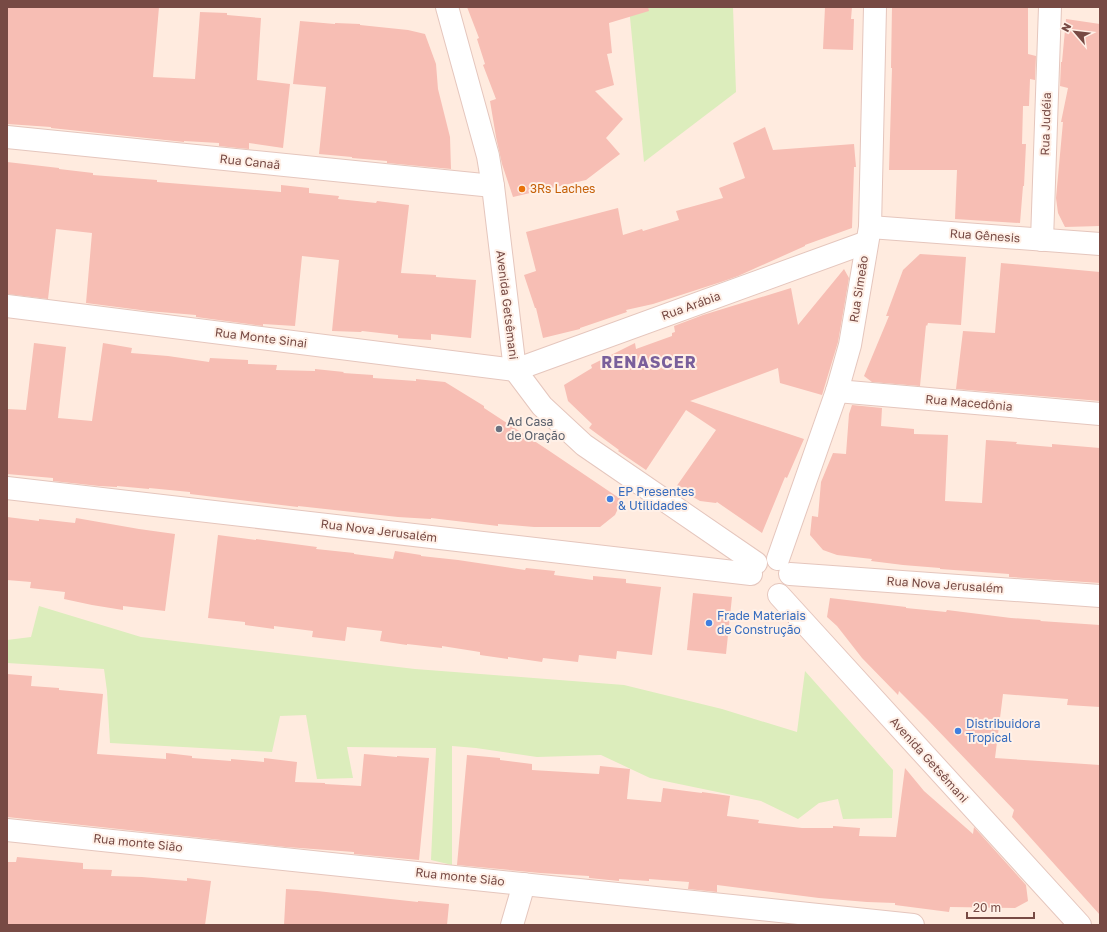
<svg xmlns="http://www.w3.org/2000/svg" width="1107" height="932" font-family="'Golos Text',sans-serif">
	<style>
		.green { fill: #dcedbc }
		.building { fill: #f7beb4 }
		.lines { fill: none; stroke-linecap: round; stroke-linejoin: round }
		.minor-casing { stroke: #e5c6bd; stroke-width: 24 }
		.minor { stroke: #fff; stroke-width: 22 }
		.food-dot { fill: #e8710a; stroke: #fff0e7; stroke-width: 1.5 }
		.worship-dot { fill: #6b7280; stroke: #fff0e7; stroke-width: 1.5 }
		.shop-dot { fill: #3f7fe0; stroke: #fff0e7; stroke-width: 1.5 }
		.labels { text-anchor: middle; stroke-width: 4; stroke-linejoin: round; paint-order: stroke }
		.street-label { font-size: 12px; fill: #774a44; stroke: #fff0e7 }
		.food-label { font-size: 12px; fill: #c56008; stroke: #fff0e7; text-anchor: start }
		.worship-label { font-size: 12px; fill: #5b616d; stroke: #fff0e7; text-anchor: start }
		.shop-label { font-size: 12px; fill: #366cbe; stroke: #fff0e7; text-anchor: start }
		.district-label { font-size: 16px; font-weight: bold; letter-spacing: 1px; fill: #795f9b; stroke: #fff0e7 }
	</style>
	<rect width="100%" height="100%" fill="#ffebdf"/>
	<g class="green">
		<polygon points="629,7 733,7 736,92 644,162"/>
		<polygon points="39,606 141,637 415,669 624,685 722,709 797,732 805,671 893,770 892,818 843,819 838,799 819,803 798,819 761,801 650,778 601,755 537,757 476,748 452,746 452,865 431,860 436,748 347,747 353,778 317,779 306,715 280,716 272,752 110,743 107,691 104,669 7,663 7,640 31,637"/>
	</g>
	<g class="building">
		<polygon points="7,7 159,7 153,77 195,79 200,12 227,13 227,15 261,18 257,80 290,84 283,148 249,143 249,149 238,148 219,146 219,143 184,141 184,142 51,128 51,127 7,124"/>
		<polygon points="467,7 648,7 649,11 609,23 612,53 607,54 614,85 595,91 623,119 606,138 620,154 586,180 513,197 502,164 496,137 490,101 496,99 483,65 485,64 477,39 479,38"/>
		<polygon points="825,7 852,7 851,19 854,19 853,50 823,49"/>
		<polygon points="892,7 1028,7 1028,54 1036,56 1035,80 1030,79 1029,106 1023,106 1022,144 1026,144 1024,186 1023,186 1020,223 955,219 957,170 889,170 892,68 891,68"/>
		<polygon points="1066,19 1100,24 1100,226 1065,227 1058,213 1056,198 1063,122 1061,122 1068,88 1060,86 1061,62 1062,62"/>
		<polygon points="300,21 335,24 335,23 360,24 360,25 408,30 425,34 436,64 438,89 450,137 451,169 387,163 387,161 352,158 352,157 319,154 326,87 293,84"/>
		<polygon points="765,127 773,150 854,144 856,167 854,167 852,228 805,245 805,246 738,276 721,282 653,304 626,310 627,312 580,328 580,329 543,338 536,308 535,308 524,275 536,271 526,232 618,208 623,235 642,229 643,231 679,220 676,211 723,198 719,188 745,178 733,143"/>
		<polygon points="7,162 59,168 59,169 93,173 93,175 157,180 157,182 281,192 281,185 309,188 309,193 339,196 338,199 376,203 377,201 409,205 401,273 436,275 436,277 476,280 471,338 431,334 431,340 398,338 398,335 362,331 361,332 332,331 339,260 302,256 295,326 263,324 263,326 196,317 196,315 148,311 86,303 92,233 56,229 48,299 7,294"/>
		<polygon points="920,254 966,257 961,325 928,323 927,326 926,325 920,386 872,382 864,376 889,316 886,316 903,270"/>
		<polygon points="1001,263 1100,272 1100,401 956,389 963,331 995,333"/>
		<polygon points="844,269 849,278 838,342 822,395 780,383 778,368 690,401 804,439 787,478 785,477 762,533 717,502 716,503 700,501 676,487 716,430 686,410 646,470 618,451 619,450 589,428 592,424 568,401 564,385 592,368 591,365 635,343 636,349 672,336 672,333 675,332 674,326 703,315 791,288 798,325"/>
		<polygon points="34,343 66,347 58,418 92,421 103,343 132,348 131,353 168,356 209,362 210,358 248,360 248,364 277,365 276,370 315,371 315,369 344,372 343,373 373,375 373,378 416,381 416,379 445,382 484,406 484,408 545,448 622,500 615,515 600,527 534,527 498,524 498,526 431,518 431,519 398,517 298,506 298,507 190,494 190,492 149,488 149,489 117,486 117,487 99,486 53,481 53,478 7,474 7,409 26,410"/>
		<polygon points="852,405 882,408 881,426 914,429 914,434 948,435 945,501 982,503 986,440 1017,442 1016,444 1052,447 1052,444 1100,448 1100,583 1009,577 1009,574 940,569 940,568 903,565 871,561 872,559 837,555 823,550 810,535 812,516 818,517 821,482 833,453 846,454 849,414"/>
		<polygon points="7,517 39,521 39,519 75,523 76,518 139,529 175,534 165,611 123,606 123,610 92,605 64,599 65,592 30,588 31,582 7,580"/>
		<polygon points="218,535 256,540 256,539 317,547 316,549 354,553 354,554 393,559 395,551 421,555 421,556 458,560 525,570 526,568 555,571 554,575 593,580 593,576 626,579 626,583 661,587 652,655 617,651 616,659 579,655 578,662 543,658 542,662 508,657 508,659 480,655 480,652 442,646 442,648 407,644 407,645 380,641 382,631 347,627 345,641 312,637 313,631 274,626 274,629 245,625 245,622 208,618"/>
		<polygon points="693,593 732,597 726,654 687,650"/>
		<polygon points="830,598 906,607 906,608 946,612 947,610 1011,618 1041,620 1040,621 1100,625 1100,707 1067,705 1068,699 1003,694 995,758 1100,765 1100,915 1012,817 1014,810 927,719 899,691 898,695 862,658 837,626 827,617"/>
		<polygon points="7,674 32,676 31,686 59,688 59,690 103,694 97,754 166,759 166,753 192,756 192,758 231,761 231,759 264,762 264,758 297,762 295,782 325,783 325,784 361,786 364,754 397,757 397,756 429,758 419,860 354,854 354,852 286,847 7,817"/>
		<polygon points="467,755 500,758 500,760 532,764 532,770 599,774 600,766 630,769 627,799 661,802 663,788 702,793 702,792 730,796 727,816 759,820 758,823 802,828 833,828 833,826 860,828 859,836 896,837 905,768 924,791 973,834 974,827 1026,885 1028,901 1015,908 950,907 949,912 895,905 895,903 867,902 819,898 717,885 717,892 688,889 689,882 649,879 649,881 619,879 619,881 589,878 589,876 540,873 457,865"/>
		<polygon points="17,857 83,863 83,869 112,870 111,876 142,877 187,881 187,878 211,881 205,925 7,925 7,862 16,862"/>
		<polygon points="286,889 317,891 418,902 418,901 449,904 447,925 284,925"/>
	</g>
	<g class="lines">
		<g class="minor-casing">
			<g id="minor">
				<polyline points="447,7 488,156 493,186 515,370 542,406 584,445 756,563"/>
				<polyline points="7,137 493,186"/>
				<polyline points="870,227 1100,244"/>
				<polyline points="1042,240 1050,7"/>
				<polyline points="7,306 515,370 867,242"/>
				<polyline points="837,391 1100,414"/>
				<polyline points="7,488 751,574"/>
				<polyline points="778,559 837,391 850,345 870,227 875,7"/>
				<polyline points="790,574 1100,596"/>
				<polyline points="779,595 1080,925"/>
				<polyline points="7,830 913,925"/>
				<polyline points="512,925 524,884"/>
			</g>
		</g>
		<use href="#minor" class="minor"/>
	</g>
	<circle class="food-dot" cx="522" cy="189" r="4"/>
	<circle class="worship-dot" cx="499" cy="429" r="4"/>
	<g class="shop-dot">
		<circle cx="610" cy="499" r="4"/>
		<circle cx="709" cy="623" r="4"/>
		<circle cx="958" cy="731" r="4"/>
	</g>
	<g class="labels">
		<g class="street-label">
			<text transform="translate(1046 124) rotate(-88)" y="4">Rua Judéia</text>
			<text transform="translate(250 162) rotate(6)" y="4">Rua Canaã</text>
			<text transform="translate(985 236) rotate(4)" y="4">Rua Gênesis</text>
			<text transform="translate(859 289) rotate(-81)" y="4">Rua Simeão</text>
			<text transform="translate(507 305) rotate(83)" y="4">Avenida Getsêmani</text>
			<text transform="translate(691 306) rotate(-20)" y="4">Rua Arábia</text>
			<text transform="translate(261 338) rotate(7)" y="4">Rua Monte Sinai</text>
			<text transform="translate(969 403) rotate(5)" y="4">Rua Macedônia</text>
			<text transform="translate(379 531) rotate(7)" y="4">Rua Nova Jerusalém</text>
			<text transform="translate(945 585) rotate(4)" y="4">Rua Nova Jerusalém</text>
			<text transform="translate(929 760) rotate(48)" y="4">Avenida Getsêmani</text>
			<text transform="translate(138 843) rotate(6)" y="4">Rua monte Sião</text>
			<text transform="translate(460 877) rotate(6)" y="4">Rua monte Sião</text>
		</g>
		<g class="food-label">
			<text x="530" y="193">3Rs Laches</text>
		</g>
		<g class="worship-label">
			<text x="507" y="426">Ad Casa<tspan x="507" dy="14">de Oração</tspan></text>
		</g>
		<g class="shop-label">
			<text x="618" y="496">EP Presentes<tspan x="618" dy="14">&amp; Utilidades</tspan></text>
			<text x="717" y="620">Frade Materiais<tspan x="717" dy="14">de Construção</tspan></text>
			<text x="966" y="728">Distribuidora<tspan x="966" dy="14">Tropical</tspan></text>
		</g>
		<g class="district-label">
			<text x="649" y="368">RENASCER</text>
		</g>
	</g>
	<rect width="1107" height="932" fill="none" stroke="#774a44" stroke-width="16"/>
	<g transform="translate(1075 32) rotate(298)" stroke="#fff0e7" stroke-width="3" paint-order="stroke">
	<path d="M0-3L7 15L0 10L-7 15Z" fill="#774a44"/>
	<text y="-6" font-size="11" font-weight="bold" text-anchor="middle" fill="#774a44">N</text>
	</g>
	<path d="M967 912v6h67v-6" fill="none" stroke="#774a44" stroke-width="2"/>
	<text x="973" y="912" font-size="12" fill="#774a44" stroke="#fff0e7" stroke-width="3" paint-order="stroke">20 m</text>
</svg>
